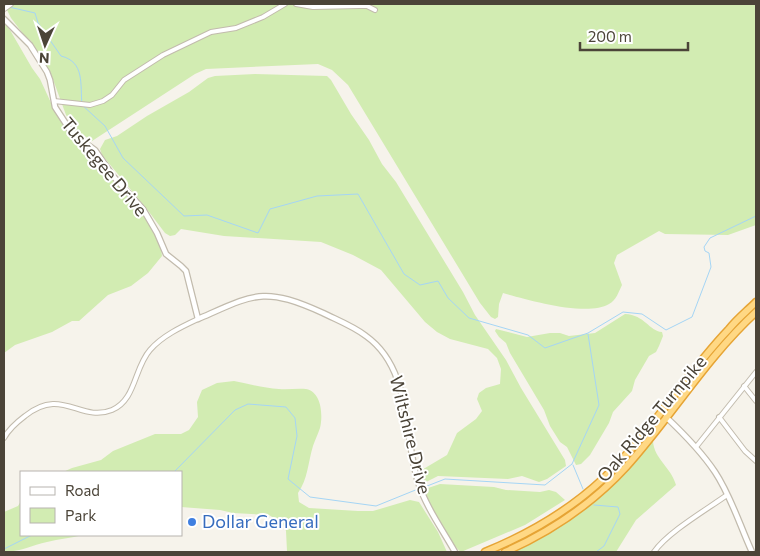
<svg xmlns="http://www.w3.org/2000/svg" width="760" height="556" font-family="Commissioner,sans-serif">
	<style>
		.green { fill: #d2ecb2 }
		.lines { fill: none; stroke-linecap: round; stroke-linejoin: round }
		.stream { stroke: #a5d5f5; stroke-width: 1 }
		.minor-casing { stroke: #c2bbad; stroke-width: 6 }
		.tertiary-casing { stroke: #c2bbad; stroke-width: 7 }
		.trunk-casing { stroke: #e6a435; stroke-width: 9 }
		.minor { stroke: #fff; stroke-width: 4 }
		.tertiary { stroke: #fff; stroke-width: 4.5 }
		.trunk { stroke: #ffd884; stroke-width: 6 }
		.shop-dot { fill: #3f7fe0; stroke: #fff; stroke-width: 2 }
		.labels { text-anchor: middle; stroke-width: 4; stroke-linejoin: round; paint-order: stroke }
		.street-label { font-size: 18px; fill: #4b4438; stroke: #fff }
		.shop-label { font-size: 18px; fill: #366cbe; stroke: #fff; text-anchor: start }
	</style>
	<rect width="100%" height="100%" fill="#f6f3eb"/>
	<g class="green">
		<path d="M4,4H756V225L728,235L665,234L659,231L617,255L614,263L622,285C619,291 616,301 609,304C587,317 528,300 503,293L499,304L498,317L495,319L491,317L480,303L348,85L332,70L318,64L206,69L195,74L92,141L77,131L66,115L51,74L31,41L24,35L11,18Z"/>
		<polygon points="4,23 10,30 32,68 40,79 52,105 81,151 103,165 141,210 153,228 161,248 162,256 148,273 131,286 108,295 79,321 72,321 52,332 15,345 4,353"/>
		<polygon points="255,74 327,76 331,80 351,114 369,140 382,164 396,182 463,292 475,315 506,360 521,388 565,460 566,466 547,479 539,482 522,476 508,479 438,476 426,482 420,477 420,471 447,455 457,433 476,419 482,411 477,399 479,393 486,388 500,384 501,369 497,358 488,349 450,339 437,332 425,322 381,270 353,255 321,242 224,236 181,229 175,235 170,236 165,233 146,208 102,155 100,149 105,140 117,136 147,116 189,92 208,78 215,76"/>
		<path d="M625,314C645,315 649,331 662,332L663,336L659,346L656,352L649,356L635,380L632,391L613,412L609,423L590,455L581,464L576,465L567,447L560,442L550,426L544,410L510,353L506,343L499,337L495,331L496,329L527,337L550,333H560L569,336L595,333Z"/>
		<path d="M234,381C249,384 264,388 279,389C288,390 297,388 306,389C322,392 323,416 320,428C318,434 315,440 313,446C308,462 308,479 298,493L299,502L309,508L358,511H373L410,500L419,502L438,532L447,552H289L287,551L286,531L283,524L269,515L233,513L220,510L181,507V472H63L72,468L101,460L113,451L155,434H181L189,430L198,417L197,402L202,390L217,383Z"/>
		<path d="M653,441C654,459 671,467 676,485L636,520L616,552H513C571,525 612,490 653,441Z"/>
		<path d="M440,484L494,487L506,490L540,492L549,490L556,492L565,500L525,525L461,552C450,544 427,503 425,489Z"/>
		<path d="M21,501V535H83C71,538 59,539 47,542C33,545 19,552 4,552V512L18,506Z"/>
	</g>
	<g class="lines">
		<g class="stream">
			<path d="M9,7L35,13L38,23L61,56C85,62 80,84 82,105L105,126L123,158L184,216L207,215L258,233L270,209L317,196L358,194L404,274L420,285L438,281L448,298L469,318L528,335L545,348L588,333L623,312L642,314L666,330L692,317L711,267L709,253L705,251L704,247L710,238L756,216"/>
			<polyline points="573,465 583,489"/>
			<polyline points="174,472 235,410 248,404 286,407 295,418 297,436 288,479 310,497 376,506 418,489"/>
			<polyline points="422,488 445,479 545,485 572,464 599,405 588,334"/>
			<polyline points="594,505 618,507 620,514 604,546 596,552"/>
			<polyline points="4,549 32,535"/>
		</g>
		<g class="minor-casing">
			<g id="minor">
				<polyline points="296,4 313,7 359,6 367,6 375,10"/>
				<polyline points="4,9 11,4"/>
				<polyline points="54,101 90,105 103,101 112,95 124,80 163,55 211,32 236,28 263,17 285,4"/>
				<polyline points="744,386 756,401"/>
				<polyline points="719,417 745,451 756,461"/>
				<path d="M4,438C9,429 17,422 25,416C62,386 80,423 112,410C136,400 134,368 150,350C162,336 181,327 198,319"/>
				<polyline points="696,447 756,372"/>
				<path d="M654,552C668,532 706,510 727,495"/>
			</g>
		</g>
		<g class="tertiary-casing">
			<g id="tertiary">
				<path d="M4,19L30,45L47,72L50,80L55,107L70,130L77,137L95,150L113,176L143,209L157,233L166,254L181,266L186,271L198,319C255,294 263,286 323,313C337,320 353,326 366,336C412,369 403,433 418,482C426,507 442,529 455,552"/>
				<path d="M666,417C684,434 701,451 715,472C731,496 740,526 752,552"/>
			</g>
		</g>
		<g class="trunk-casing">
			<g id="trunk">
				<path d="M485,552C529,534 569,511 604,478C651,433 684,376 729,329C737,319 747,311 756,302"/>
				<path d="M505,552C550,532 592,504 626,467C671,417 706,358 756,312"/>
			</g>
		</g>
		<use href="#minor" class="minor"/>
		<use href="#tertiary" class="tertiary"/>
		<use href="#trunk" class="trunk"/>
	</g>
	<circle class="shop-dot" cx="192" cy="522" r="5"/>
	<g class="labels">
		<g class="street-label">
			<text transform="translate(104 167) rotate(50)" y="6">Tuskegee Drive</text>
			<text transform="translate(652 419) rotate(-50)" y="6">Oak Ridge Turnpike</text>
			<text transform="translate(410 435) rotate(76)" y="6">Wiltshire Drive</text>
		</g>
		<g class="shop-label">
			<text x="202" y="528">Dollar General</text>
		</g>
	</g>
	<rect width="760" height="556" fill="none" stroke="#4b4438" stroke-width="10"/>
	<rect x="20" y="471" width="162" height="65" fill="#ffffff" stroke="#b7b4af"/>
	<rect x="30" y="487" width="25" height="8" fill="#ffffff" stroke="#b7b4af"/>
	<text x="65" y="496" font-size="15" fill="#4b4438">Road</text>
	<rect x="30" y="508" width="25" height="15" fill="#d2ecb2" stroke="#b7b4af"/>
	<text x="65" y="521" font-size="15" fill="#4b4438">Park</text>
	<g transform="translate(45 45) rotate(183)" stroke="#ffffff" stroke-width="4" paint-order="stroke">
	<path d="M0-4L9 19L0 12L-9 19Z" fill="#4b4438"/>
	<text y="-8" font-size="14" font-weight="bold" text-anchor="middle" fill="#4b4438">N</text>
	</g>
	<path d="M580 42v8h108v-8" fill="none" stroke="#4b4438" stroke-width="2.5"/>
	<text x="588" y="42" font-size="15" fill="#4b4438" stroke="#ffffff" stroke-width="4" paint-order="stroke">200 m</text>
</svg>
